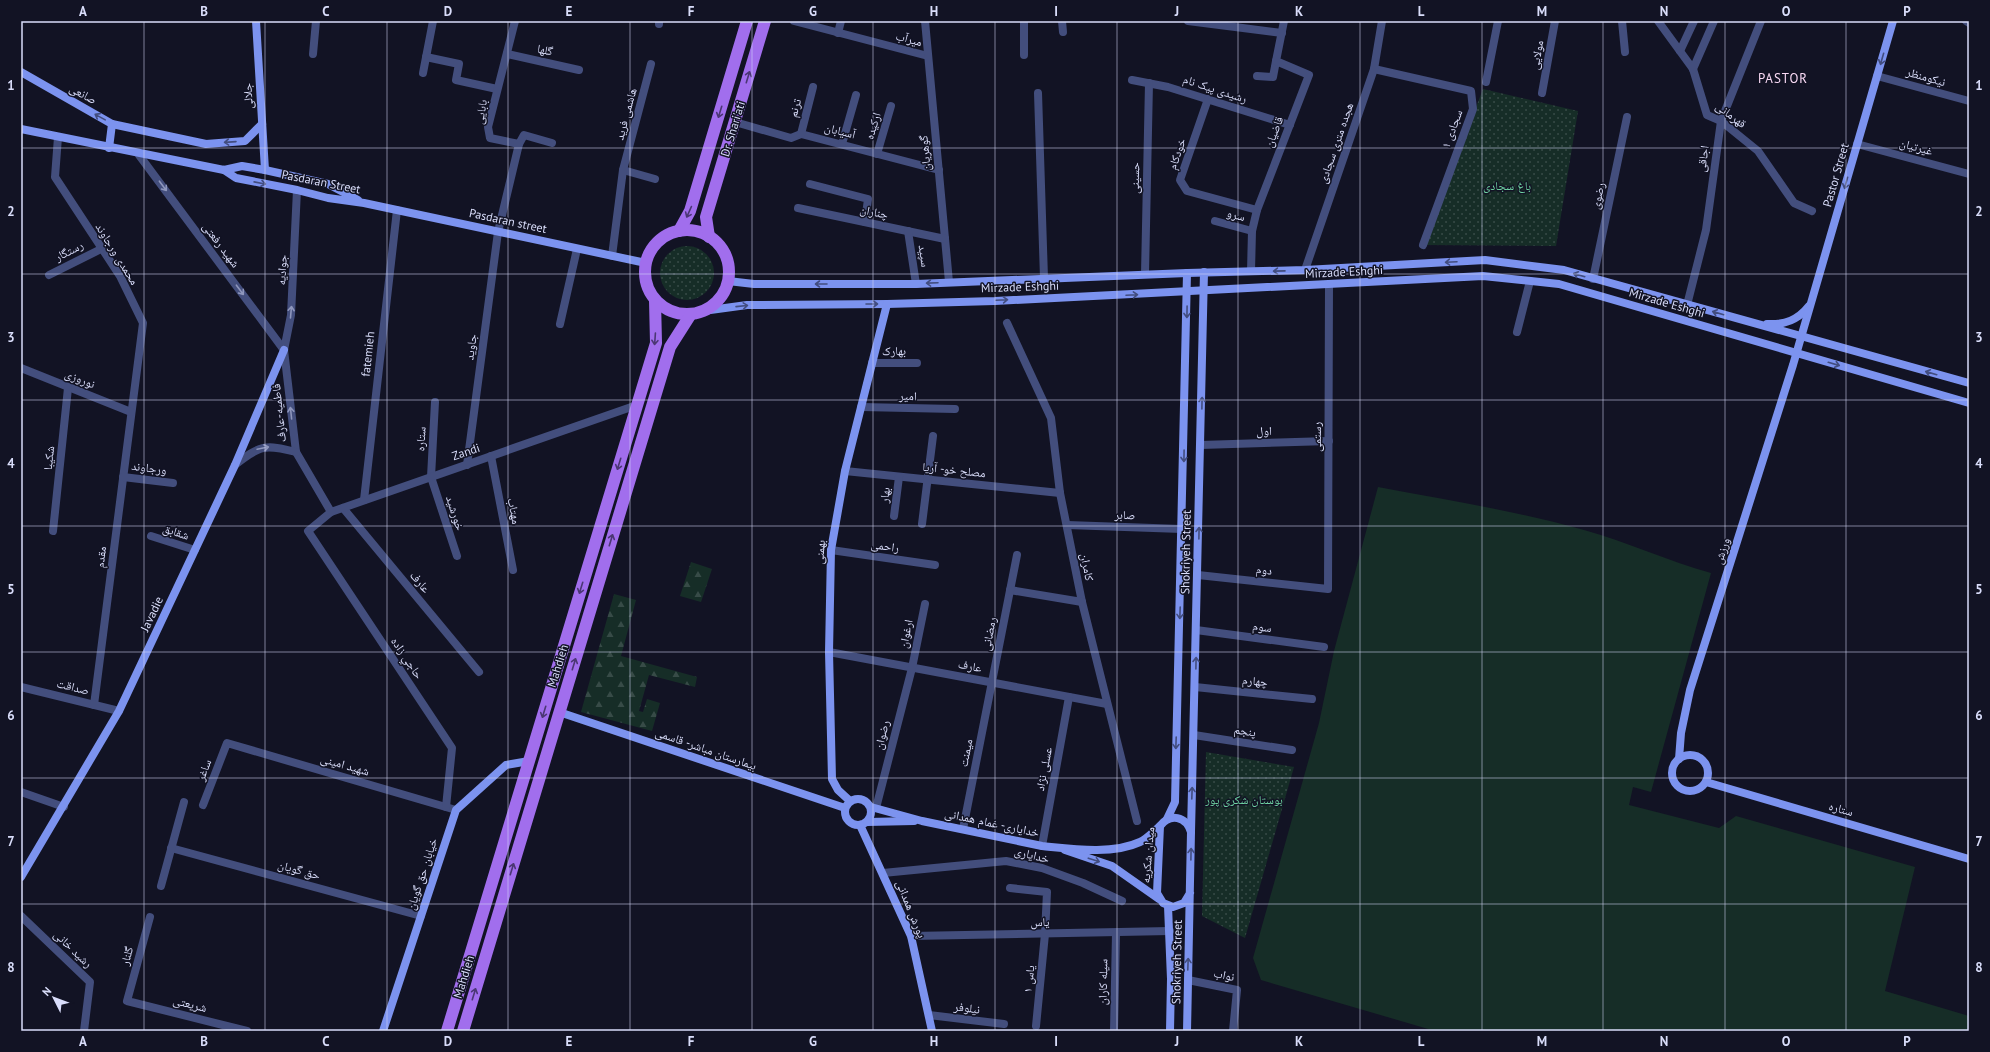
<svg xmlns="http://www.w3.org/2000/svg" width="1990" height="1052" font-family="'PT Sans','Noto Naskh Arabic',sans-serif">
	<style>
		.grass { fill: url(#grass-dots) }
		.forest { fill: url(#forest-firs) }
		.pitch { fill: #162d27 }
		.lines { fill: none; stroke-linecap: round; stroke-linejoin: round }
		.street { stroke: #434e7d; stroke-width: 8 }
		.secondary { stroke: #7c93ef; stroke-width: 8 }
		.primary { stroke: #a16eed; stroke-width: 12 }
		.oneway { stroke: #424d7f }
		.oneway2 { stroke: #4b3774 }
		.oneway3 { stroke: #8e96bc }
		.grid { fill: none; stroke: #d9ddfa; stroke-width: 1; stroke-opacity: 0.55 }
		.labels { text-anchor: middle; stroke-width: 3; stroke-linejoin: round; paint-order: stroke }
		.street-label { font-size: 12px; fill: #d9ddfa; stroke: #121324 }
		.park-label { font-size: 12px; fill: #6ed2a2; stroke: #121324 }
		.neighbourhood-label { font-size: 13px; letter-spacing: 1px; fill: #fbdbf6; stroke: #121324 }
		.neatline { fill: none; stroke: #d9ddfa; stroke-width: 1.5 }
		.grid-label { font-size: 13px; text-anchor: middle; font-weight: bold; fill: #d9ddfa }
	</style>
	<defs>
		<pattern id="grass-dots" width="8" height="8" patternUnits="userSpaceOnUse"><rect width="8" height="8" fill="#162d27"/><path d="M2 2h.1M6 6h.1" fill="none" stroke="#374b47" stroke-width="1.8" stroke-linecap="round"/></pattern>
		<pattern id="forest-firs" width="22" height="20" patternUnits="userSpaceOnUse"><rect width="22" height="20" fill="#162d27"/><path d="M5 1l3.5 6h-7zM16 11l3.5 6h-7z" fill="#374b47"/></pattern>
	</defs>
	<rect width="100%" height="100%" fill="#121324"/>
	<g class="grass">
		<polygon points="1483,89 1578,111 1556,246 1423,245"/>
		<circle cx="687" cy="273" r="27"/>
		<polygon points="1206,752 1294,767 1245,938 1202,916"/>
	</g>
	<g class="forest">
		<polygon points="691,562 712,569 701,602 680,596"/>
		<polygon points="614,594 636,600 621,656 697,677 695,687 649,675 639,711 643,712 647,699 660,703 652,731 581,712"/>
	</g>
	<path class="pitch" d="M1378,487C1447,500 1517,511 1584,530C1627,542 1668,561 1711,573L1651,792L1633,787L1629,805L1719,828L1736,816L1915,867L1885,991L1969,1016V1031H1435L1261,980L1253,958L1319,723L1334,651Z"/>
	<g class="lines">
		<g class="street">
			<polyline points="794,21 928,56"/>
			<polyline points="925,21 949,282"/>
			<polyline points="1024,21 1024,55"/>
			<polyline points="1062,21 1063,32"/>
			<polyline points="1188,21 1282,33"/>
			<polyline points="1622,21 1625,52"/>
			<polyline points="1658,21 1693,69 1707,115 1721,121 1758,151 1794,203 1812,211"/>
			<polyline points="1966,21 1969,23"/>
			<polyline points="659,24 659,21"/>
			<polyline points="838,33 841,21"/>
			<polyline points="1680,51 1694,21"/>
			<polyline points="313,54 316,21"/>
			<polyline points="507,54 579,70"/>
			<polyline points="426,57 459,64 456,80 497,89"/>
			<polyline points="1374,69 1471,91 1473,109 1423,245"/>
			<polyline points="1693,69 1714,21"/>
			<polyline points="423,73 433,21"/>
			<polyline points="1257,76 1273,77 1276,61"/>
			<polyline points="1877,76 1969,101"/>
			<polyline points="1132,80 1168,87 1290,125"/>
			<polyline points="1486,82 1498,21"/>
			<polyline points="1038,93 1044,278"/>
			<polyline points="1542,93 1555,21"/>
			<polyline points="1208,99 1180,180 1187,191 1257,210"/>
			<polyline points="735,122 791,138 801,134 939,170"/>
			<polyline points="801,134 813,87"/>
			<polyline points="58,137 55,177 120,276 143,323 94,705"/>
			<polyline points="519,144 524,135 552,143"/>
			<polyline points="842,144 856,95"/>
			<polyline points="1857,144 1969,174"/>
			<polyline points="877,154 891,106"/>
			<polyline points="139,155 284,350"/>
			<polyline points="623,170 655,179"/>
			<polyline points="810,184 868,199 865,222"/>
			<polyline points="297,190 291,315 284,350 296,452 331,512"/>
			<polyline points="798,208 945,239"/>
			<polyline points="1215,221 1252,231"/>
			<polyline points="908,231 916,284"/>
			<polyline points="612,256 623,170 651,64"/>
			<polyline points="1305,270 1374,69 1382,21"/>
			<polyline points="1251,271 1252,231 1257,210 1309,75 1276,61 1284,21"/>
			<polyline points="1145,274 1149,83"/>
			<polyline points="49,275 101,249"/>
			<polyline points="1593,279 1627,117"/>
			<polyline points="1687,305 1706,230 1721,121 1761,21"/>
			<polyline points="1007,323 1051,418 1060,493 1082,602 1137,821"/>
			<polyline points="560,324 577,249"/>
			<polyline points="1517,332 1530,281"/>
			<polyline points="872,363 917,363"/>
			<polyline points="21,368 131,412"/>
			<polyline points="435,402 431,477 457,556"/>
			<polyline points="861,407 955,409"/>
			<polyline points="1201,445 1329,441"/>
			<polyline points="491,456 513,570"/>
			<path d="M235,465C260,445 265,444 296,452"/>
			<polyline points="467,465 498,232 519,144 490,138 488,127 515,21"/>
			<polyline points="845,471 1060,493"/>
			<polyline points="123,477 173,483"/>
			<polyline points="364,500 397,210"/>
			<polyline points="343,508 479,672"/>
			<polyline points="894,516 899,477"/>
			<polyline points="922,524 933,436"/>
			<polyline points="1067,525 1182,529"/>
			<polyline points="53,531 68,388"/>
			<polyline points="151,536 195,550"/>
			<polyline points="831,550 935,565"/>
			<polyline points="1198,575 1328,589 1329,285"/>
			<polyline points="1010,590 1082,602"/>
			<polyline points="1196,630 1324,647"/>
			<polyline points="829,652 1107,704"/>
			<polyline points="21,687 119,711"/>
			<polyline points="1195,687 1312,699"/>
			<polyline points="1194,735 1292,750"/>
			<polyline points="21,792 64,807"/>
			<polyline points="203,805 227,743 456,810"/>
			<polyline points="446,807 452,748 308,531 331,512 637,405"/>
			<polyline points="876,808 912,668 925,604"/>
			<polyline points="963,829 1017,555"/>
			<polyline points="1042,846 1069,697"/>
			<polyline points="171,848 421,916"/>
			<polyline points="883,873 1006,861 1042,868 1083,883 1122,901"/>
			<polyline points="161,886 184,802"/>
			<polyline points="1010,888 1047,892 1045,934 1036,1026"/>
			<polyline points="21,916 90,982 84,1031"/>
			<polyline points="150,917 127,1001 247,1031"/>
			<polyline points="911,936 1170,931"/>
			<polyline points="1188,980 1237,990 1233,1031"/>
			<polyline points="929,1015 1004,1024"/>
			<polyline points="1114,1031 1116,933"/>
		</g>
		<g class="secondary">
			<polyline points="256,21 265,170"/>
			<polyline points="21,72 112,124 109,148"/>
			<polyline points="112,124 206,144 245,141 262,124"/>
			<polyline points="21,129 224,170 242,166 265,170 328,184 358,200"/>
			<polyline points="224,170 236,178 297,190 328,198 364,203 646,263"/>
			<polyline points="728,281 754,284 916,284 1187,273 1305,270 1485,260 1564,270 1969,383"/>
			<polyline points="703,311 747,305 887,304 995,301 1483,276 1559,284 1969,403"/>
			<path d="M1767,324C1785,325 1798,320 1809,306"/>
			<polyline points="559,712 845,808"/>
			<circle cx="1690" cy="773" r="18"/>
			<polyline points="1679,759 1681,733 1690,690 1793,365 1893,21"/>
			<polyline points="1706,782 1969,859"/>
			<circle cx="858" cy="812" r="13"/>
			<polyline points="850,801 838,790 832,779 829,652 831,550 845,471 887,304"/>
			<path d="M871,807L922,821L1042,846C1072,849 1112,855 1140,842C1147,839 1154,831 1160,826"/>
			<polyline points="1167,819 1175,802 1187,273"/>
			<polyline points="867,822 914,821"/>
			<polyline points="860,825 911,936 932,1031"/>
			<polyline points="1191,832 1204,272"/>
			<polyline points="1065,850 1112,866 1159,899"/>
			<polyline points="21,877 119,711 235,465 284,350"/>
			<polyline points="1168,906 1171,979 1170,1031"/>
			<polyline points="383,1031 456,810 506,765 529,761"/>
			<path d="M1187,1031L1191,832C1186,816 1170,813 1160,826L1157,893L1163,903L1173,907L1184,903L1190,893"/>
		</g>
		<g class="primary">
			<circle cx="687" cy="272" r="42"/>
			<polyline points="679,231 690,211 747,21"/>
			<polyline points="709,237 706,217 765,21"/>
			<polyline points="447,1031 656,343 655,300"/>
			<polyline points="463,1031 670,347 691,314"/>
		</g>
	</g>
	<defs><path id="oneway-shaft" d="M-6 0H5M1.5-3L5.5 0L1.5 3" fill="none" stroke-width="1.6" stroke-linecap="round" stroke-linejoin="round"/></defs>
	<g class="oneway">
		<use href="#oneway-shaft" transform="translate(1882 59) rotate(106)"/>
		<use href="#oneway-shaft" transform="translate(100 117) rotate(-151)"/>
		<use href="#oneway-shaft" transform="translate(230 142) rotate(176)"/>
		<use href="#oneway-shaft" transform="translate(260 183) rotate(11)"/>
		<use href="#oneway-shaft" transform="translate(1846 183) rotate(106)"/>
		<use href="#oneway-shaft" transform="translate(1451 262) rotate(177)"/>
		<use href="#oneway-shaft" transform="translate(1279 271) rotate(179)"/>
		<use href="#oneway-shaft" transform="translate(1579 275) rotate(-164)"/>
		<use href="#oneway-shaft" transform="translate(932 283) rotate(178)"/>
		<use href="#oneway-shaft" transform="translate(821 284) rotate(-180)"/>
		<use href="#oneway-shaft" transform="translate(1132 295) rotate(-3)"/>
		<use href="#oneway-shaft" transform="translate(1002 300) rotate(-3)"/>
		<use href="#oneway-shaft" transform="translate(872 304)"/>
		<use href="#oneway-shaft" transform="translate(742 306) rotate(-6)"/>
		<use href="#oneway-shaft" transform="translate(1187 312) rotate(91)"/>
		<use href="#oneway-shaft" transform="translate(1718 313) rotate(-164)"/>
		<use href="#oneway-shaft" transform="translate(1834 364) rotate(16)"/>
		<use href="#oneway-shaft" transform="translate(1931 373) rotate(-164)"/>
		<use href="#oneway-shaft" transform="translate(1202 403) rotate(-89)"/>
		<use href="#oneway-shaft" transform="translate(1184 456) rotate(91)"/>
		<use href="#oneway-shaft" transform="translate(1199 533) rotate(-89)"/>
		<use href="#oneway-shaft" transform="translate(1180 613) rotate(92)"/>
		<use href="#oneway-shaft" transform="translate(1196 663) rotate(-89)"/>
		<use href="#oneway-shaft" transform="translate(1176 743) rotate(92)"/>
		<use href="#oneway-shaft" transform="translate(1192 793) rotate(-88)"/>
		<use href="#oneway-shaft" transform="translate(1191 854) rotate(-89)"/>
		<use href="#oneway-shaft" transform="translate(1094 860) rotate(18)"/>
		<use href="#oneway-shaft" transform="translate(1188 964) rotate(-88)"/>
	</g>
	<g class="oneway2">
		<use href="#oneway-shaft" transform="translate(748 77) rotate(-73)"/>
		<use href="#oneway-shaft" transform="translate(720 112) rotate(107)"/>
		<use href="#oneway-shaft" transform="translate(689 212) rotate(114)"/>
		<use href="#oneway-shaft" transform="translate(655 339) rotate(94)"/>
		<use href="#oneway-shaft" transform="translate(619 464) rotate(107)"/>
		<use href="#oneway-shaft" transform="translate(611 540) rotate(-73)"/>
		<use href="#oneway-shaft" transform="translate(581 588) rotate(107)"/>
		<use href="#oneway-shaft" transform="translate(574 664) rotate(-73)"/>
		<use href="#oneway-shaft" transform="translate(544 712) rotate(107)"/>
		<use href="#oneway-shaft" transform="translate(512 869) rotate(-73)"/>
		<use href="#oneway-shaft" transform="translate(474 994) rotate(-73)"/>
	</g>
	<g class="oneway3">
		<use href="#oneway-shaft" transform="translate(163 186) rotate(53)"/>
		<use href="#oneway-shaft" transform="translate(240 290) rotate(53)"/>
		<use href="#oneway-shaft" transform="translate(291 312) rotate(-85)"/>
		<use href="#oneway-shaft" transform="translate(291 413) rotate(-96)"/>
		<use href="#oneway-shaft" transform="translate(263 448) rotate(-12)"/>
	</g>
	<path class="grid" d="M144,21V1031M265,21V1031M387,21V1031M508,21V1031M630,21V1031M752,21V1031M873,21V1031M995,21V1031M1117,21V1031M1238,21V1031M1360,21V1031M1482,21V1031M1603,21V1031M1725,21V1031M1846,21V1031M21,148H1969M21,274H1969M21,400H1969M21,526H1969M21,652H1969M21,778H1969M21,904H1969"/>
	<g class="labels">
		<g class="street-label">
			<text transform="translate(909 39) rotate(15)" y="4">میرآب</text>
			<text transform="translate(545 50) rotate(12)" y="4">گلها</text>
			<text transform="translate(1537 55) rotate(-80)" y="4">مولایی</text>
			<text transform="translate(1926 77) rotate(16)" y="4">نیکومنظر</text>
			<text transform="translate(1215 89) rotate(18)" y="4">رشیدی پیک نام</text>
			<text transform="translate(83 94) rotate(29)" y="4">صانعی</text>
			<text transform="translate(248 96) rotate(-93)" y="4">جلالی</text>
			<text transform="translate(795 108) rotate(-75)" y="4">ترنم</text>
			<text transform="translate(481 112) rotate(-80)" y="4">بابایی</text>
			<text transform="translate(626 114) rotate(-75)" y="4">هاشمی فرید</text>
			<text transform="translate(1731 115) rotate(37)" y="4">قهرمانی</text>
			<text transform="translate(873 126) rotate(-73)" y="4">ارکیده</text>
			<text transform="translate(733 129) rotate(-73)" y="4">Dr. Shari'ati</text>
			<text transform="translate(1452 129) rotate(-70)" y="4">سجادی ۱</text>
			<text transform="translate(840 131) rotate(14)" y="4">آسیابان</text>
			<text transform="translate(1274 132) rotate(-69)" y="4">قاضیان</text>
			<text transform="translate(1336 143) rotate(-71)" y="4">هجده متری سجادی</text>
			<text transform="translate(1916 147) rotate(15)" y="4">غیرتیان</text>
			<text transform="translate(925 153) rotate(-95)" y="4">گوهریان</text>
			<text transform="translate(1177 154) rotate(-71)" y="4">خودکام</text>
			<text transform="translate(1703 159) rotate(-82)" y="4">اجاقی</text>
			<text transform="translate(1836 175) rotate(-74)" y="4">Pastor Street</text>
			<text transform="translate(1135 178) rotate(-89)" y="4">حسینی</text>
			<text transform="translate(321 182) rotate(11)" y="4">Pasdaran Street</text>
			<text transform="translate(1598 196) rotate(-78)" y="4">رضوی</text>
			<text transform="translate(874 212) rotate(12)" y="4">چناران</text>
			<text transform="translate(1236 215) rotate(15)" y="4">سرو</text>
			<text transform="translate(508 221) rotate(12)" y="4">Pasdaran street</text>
			<text transform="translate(221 245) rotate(53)" y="4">شهید رفعتی</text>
			<text transform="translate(69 251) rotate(-27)" y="4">رستگار</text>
			<text transform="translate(117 254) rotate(58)" y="4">محمدی ورجاوند</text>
			<text transform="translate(924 256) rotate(82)" y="4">سپید</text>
			<text transform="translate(282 270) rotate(-87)" y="4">جوادیه</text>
			<text transform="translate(1344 272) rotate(-3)" y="4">Mirzade Eshghi</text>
			<text transform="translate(1020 287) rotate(-2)" y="4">Mirzade Eshghi</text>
			<text transform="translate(1667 303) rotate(16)" y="4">Mirzade Eshghi</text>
			<text transform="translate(471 347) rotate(-82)" y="4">جاوید</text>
			<text transform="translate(894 351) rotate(-1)" y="4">بهارک</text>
			<text transform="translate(368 354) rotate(-84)" y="4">fatemieh</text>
			<text transform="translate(80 379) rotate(22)" y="4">نوروزی</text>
			<text transform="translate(908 396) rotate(2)" y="4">امیر</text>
			<text transform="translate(279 413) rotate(-96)" y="4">فاطمیه-عارف</text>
			<text transform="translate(1264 431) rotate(-1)" y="4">اول</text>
			<text transform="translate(1317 437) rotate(-90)" y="4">رستمی</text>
			<text transform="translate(421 439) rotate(-87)" y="4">ستاره</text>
			<text transform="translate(466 452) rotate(-19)" y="4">Zandi</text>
			<text transform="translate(49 458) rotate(-84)" y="4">شکیبا</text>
			<text transform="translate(149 468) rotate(7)" y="4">ورجاوند</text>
			<text transform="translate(954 470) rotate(6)" y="4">مصلح خو- آریا</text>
			<text transform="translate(885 495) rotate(-83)" y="4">بهار</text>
			<text transform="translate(514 511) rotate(79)" y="4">مهتاب</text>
			<text transform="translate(455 513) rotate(72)" y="4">خورشید</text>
			<text transform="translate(1125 515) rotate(2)" y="4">صابر</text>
			<text transform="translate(176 532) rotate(18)" y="4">شقابق</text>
			<text transform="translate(885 546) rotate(8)" y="4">راحمی</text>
			<text transform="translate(1722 551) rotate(-72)" y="4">ورزش</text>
			<text transform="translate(820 552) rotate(-85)" y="4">بهمنی</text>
			<text transform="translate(1186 552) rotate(-89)" y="4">Shokriyeh Street</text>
			<text transform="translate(101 557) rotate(-83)" y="4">مقدم</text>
			<text transform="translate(1087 567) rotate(79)" y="4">کامران</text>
			<text transform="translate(1264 570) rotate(6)" y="4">دوم</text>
			<text transform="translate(420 582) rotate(50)" y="4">عارف</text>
			<text transform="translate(152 614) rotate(-65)" y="4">Javadie</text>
			<text transform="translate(1262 627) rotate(7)" y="4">سوم</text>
			<text transform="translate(906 634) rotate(-79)" y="4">ارغوان</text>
			<text transform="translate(989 634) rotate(-79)" y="4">رمضانی</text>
			<text transform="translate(407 658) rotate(56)" y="4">حاجي زاده</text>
			<text transform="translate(558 666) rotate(-73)" y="4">Mahdieh</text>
			<text transform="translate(970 666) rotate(10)" y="4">عارف</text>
			<text transform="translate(1255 681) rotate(6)" y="4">چهارم</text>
			<text transform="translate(73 687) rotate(14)" y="4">صداقت</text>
			<text transform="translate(1245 731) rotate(9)" y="4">پنجم</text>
			<text transform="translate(882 735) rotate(-76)" y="4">رضوان</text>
			<text transform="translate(706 749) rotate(19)" y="4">بیمارستان مباشر- قاسمی</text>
			<text transform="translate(966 753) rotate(-79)" y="4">میمنت</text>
			<text transform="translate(345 765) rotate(16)" y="4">شهید امینی</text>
			<text transform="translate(1044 769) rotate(-79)" y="4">عسلی نژاد</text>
			<text transform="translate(204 770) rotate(-69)" y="4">ساغر</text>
			<text transform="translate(1841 809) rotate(16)" y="4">ستاره</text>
			<text transform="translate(992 823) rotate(12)" y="4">خدایاری- غمام همدانی</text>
			<text transform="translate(1032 855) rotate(14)" y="4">خدایاری</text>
			<text transform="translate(1148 855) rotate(-85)" y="4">میدان شکریه</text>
			<text transform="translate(299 870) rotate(15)" y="4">حق گویان</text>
			<text transform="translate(422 874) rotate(-72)" y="4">خیابان حق گویان</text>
			<text transform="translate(911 909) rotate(68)" y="4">پورش همدانی</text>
			<text transform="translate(1040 922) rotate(-1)" y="4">یاس</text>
			<text transform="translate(73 949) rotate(44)" y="4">رشید خانی</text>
			<text transform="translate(127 956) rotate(-74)" y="4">گلنار</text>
			<text transform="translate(1177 962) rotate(-89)" y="4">Shokriyeh Street</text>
			<text transform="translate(1224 975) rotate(12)" y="4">نواب</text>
			<text transform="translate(464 977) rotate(-73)" y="4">Mahdieh</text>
			<text transform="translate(1029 979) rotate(-84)" y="4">یاس ۱</text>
			<text transform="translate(1103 982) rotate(-89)" y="4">سیله کاران</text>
			<text transform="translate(190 1004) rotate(14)" y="4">شریعتی</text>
			<text transform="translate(967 1008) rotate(7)" y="4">نیلوفر</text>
		</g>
		<g class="park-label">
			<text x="1507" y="190">باغ سجادی</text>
			<text x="1244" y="804">بوستان شکری پور</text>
		</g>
		<g class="neighbourhood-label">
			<text x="1783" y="83">PASTOR</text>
		</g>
	</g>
	<rect width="1990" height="1052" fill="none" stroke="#121324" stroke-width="44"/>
	<g transform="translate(54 998) rotate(312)" stroke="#121324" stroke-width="3" paint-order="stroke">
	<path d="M0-3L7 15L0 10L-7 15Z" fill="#d9ddfa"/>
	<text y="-6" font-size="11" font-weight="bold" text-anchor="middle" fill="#d9ddfa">N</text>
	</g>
	<rect x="22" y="22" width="1946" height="1008" class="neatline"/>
	<g class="grid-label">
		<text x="83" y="16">A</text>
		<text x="204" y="16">B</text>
		<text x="326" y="16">C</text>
		<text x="448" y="16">D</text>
		<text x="569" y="16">E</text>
		<text x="691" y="16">F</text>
		<text x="813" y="16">G</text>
		<text x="934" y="16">H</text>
		<text x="1056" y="16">I</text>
		<text x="1177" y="16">J</text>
		<text x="1299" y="16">K</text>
		<text x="1421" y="16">L</text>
		<text x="1542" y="16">M</text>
		<text x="1664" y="16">N</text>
		<text x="1786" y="16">O</text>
		<text x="1907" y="16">P</text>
		<text x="11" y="90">1</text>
		<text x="1979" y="90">1</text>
		<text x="11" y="216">2</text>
		<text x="1979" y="216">2</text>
		<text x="11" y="342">3</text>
		<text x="1979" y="342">3</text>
		<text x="11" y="468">4</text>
		<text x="1979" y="468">4</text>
		<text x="11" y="594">5</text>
		<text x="1979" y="594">5</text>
		<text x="11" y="720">6</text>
		<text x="1979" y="720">6</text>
		<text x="11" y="846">7</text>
		<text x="1979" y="846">7</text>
		<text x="11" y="972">8</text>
		<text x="1979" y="972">8</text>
		<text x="83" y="1046">A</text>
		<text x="204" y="1046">B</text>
		<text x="326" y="1046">C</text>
		<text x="448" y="1046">D</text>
		<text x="569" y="1046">E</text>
		<text x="691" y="1046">F</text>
		<text x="813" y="1046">G</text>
		<text x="934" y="1046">H</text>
		<text x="1056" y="1046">I</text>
		<text x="1177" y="1046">J</text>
		<text x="1299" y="1046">K</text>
		<text x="1421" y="1046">L</text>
		<text x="1542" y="1046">M</text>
		<text x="1664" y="1046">N</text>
		<text x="1786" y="1046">O</text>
		<text x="1907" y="1046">P</text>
	</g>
</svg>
